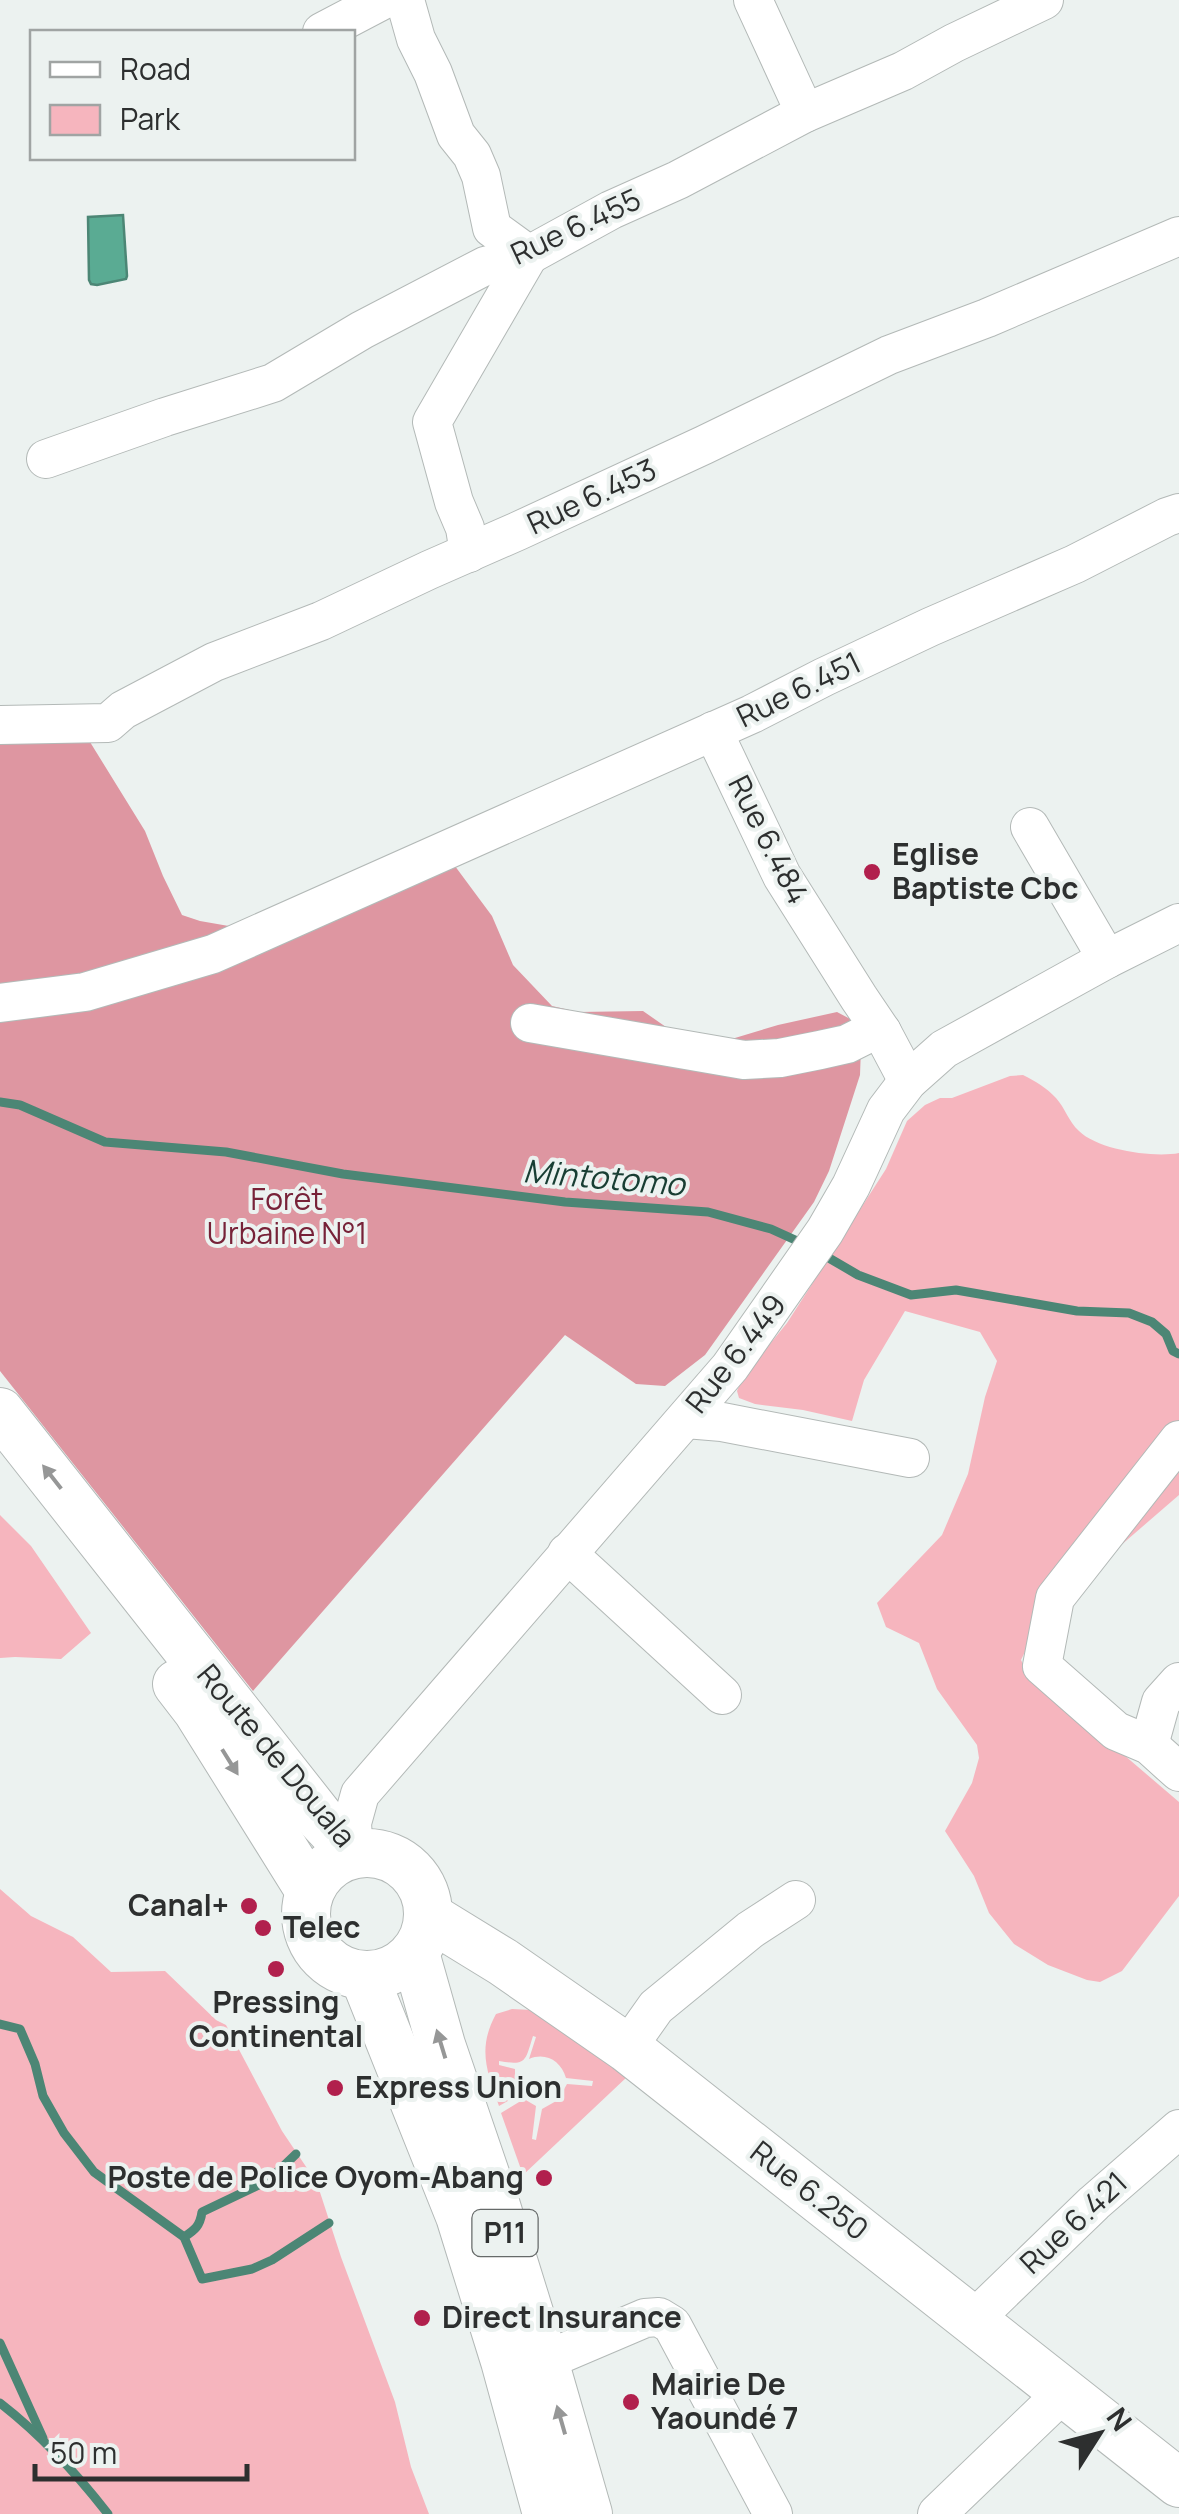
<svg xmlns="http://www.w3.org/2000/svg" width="1179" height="2514" font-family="Manrope,sans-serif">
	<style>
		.green { fill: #f6b5be }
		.forest { fill: #de96a1 }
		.water { fill: #5aab93; stroke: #4c8675; stroke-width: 2.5 }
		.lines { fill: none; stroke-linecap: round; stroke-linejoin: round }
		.stream { stroke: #4c8675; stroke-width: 9 }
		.minor-casing { stroke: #b3b9b7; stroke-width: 40 }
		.major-casing { stroke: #b3b9b7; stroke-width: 50 }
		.minor { stroke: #fff; stroke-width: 38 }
		.major { stroke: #fff; stroke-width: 48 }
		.oneway { fill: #969797 }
		.poi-dot { fill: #b1204d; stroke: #ecf2f0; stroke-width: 4 }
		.labels { text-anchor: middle; stroke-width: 8; stroke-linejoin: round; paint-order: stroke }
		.shield { fill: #ecf2f0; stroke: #666a69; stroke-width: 2.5 }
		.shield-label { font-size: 28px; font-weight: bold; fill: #2d2f2f }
		.street-label { font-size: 30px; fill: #2d2f2f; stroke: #ecf2f0 }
		.poi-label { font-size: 30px; font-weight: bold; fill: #2d2f2f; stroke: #ecf2f0; text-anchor: start }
		.park-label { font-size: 30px; fill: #772238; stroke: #ecf2f0 }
		.water-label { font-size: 32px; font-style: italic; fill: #183e33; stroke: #ecf2f0 }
	</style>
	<rect width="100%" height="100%" fill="#ecf2f0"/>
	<g class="green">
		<path d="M1023,1075C1035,1081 1047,1088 1056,1098C1065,1108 1069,1122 1079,1131C1098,1150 1154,1158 1179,1153V1495L1068,1591L1036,1629L1021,1660L1027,1672L1179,1802V1896L1122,1971L1100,1982L1087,1980L1048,1965L1014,1944L989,1913L974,1876L945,1831L972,1783L979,1758L977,1745L937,1689L919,1643L886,1627L877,1603L942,1535L968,1474L985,1397L997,1361L980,1332L905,1311L864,1380L852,1421L803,1410L755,1404L739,1398L737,1391L743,1377L787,1323L886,1169L907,1121L925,1105L940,1098H952L1010,1076Z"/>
		<polygon points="0,1515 31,1546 91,1633 61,1659 15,1657 0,1658"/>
		<polygon points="0,1889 31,1916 73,1937 111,1972 165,1971 216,2020 226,2025 282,2131 317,2183 341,2257 395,2402 411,2467 429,2514 0,2514"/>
		<path d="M512,2009L532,2010L628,2076L523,2175L501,2113L524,2099L536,2106L532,2139L536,2140L542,2109L558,2100L567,2084L592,2086L593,2081L566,2078C561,2061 546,2052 529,2059L536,2037L533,2036C525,2061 527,2066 499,2061V2065L515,2069V2081L520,2094L499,2106C487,2071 477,2049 496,2014Z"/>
	</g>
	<polygon class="forest" points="0,727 65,731 90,742 145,831 163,876 182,915 200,921 263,932 449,858 492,916 513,965 552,1006 578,1012 643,1011 676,1034 715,1044 778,1025 837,1012 854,1021 861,1047 860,1075 829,1171 814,1202 705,1355 665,1386 636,1384 565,1335 253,1691 0,1371"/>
	<polygon class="water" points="123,215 127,276 126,279 97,285 91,284 89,280 88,217"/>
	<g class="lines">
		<g class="stream">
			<polyline points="0,1102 20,1105 105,1142 226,1152 343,1174 565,1202 708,1212 771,1229 804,1244"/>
			<polyline points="822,1254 858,1275 911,1295 956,1290 1077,1311 1129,1313 1152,1322 1166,1334 1173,1351 1179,1354"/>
			<polyline points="0,2024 20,2029 35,2064 43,2096 64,2133 94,2172 184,2237 202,2279 252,2269 272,2260 329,2223"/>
			<path d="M184,2237C195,2230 200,2226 202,2212L269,2180L296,2154"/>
			<polyline points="0,2343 43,2438"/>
			<path d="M0,2403C40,2434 77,2474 108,2514"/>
		</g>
		<g class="minor-casing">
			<g id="minor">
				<polyline points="405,0 416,39 433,73 456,135 472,155 481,176 492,228 529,255 432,422 454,502 465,528 469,553"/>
				<polyline points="753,0 805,113"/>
				<polyline points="322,32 383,0"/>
				<polyline points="46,459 165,417 273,383 362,330 485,266 529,255 611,210 678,180 805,113 903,71 954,43 1044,0"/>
				<polyline points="0,725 108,723 123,710 214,662 321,621 429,570 518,531 704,445 889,355 987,318 1179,236"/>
				<polyline points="713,731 782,876 859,998 882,1032 908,1081"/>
				<polyline points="1030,827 1107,959"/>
				<polyline points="0,1003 85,992 213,954 752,714 824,677 930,627 1075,564 1167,517 1179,513"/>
				<polyline points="530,1023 744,1060 780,1058 820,1050 847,1044 867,1034 882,1032"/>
				<polyline points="686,1419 722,1422 910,1458"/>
				<polyline points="1179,1440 1055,1598 1042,1666 1116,1731 1149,1745 1179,1772"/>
				<polyline points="567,1553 722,1695"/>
				<polyline points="1149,1745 1161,1702 1179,1682"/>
				<polyline points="354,1854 352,1823 360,1794 730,1367 825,1231 851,1186 886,1110 908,1081 944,1049 1107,959 1179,923"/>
				<polyline points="627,2048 656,2007 750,1930 796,1900"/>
				<polyline points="973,2320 1094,2203 1179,2129"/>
				<polyline points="544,2361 645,2318 659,2317 672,2325 773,2514"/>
				<polyline points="937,2514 1064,2392"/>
			</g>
		</g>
		<g class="major-casing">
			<g id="major">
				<polyline points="0,1412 321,1819 354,1854"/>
				<polyline points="177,1684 197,1710 310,1891"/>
				<circle cx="367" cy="1914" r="61"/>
				<polyline points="428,1916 503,1962 627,2048 1179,2483"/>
				<polyline points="415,1953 441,2045 496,2206 544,2361 588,2514"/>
				<polyline points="364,1976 460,2216 505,2361 547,2514"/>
			</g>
		</g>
		<use href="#minor" class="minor"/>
		<use href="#major" class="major"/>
	</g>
	<defs><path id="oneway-solid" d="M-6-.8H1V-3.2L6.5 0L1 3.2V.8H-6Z" transform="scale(2.5)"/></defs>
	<g class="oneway">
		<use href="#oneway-solid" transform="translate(52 1477) rotate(-128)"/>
		<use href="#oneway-solid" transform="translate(230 1762) rotate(58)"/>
		<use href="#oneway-solid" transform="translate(441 2044) rotate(-107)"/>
		<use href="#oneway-solid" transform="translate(561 2420) rotate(-106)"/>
	</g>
	<g class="poi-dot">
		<circle cx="872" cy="872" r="10"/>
		<circle cx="249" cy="1906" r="10"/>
		<circle cx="263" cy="1928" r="10"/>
		<circle cx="276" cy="1969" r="10"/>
		<circle cx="335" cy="2088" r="10"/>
		<circle cx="544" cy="2178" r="10"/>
		<circle cx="422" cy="2318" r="10"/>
		<circle cx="631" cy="2402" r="10"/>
	</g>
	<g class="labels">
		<rect class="shield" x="472.5" y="2210" width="65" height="46" rx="8"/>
		<g class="shield-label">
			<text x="505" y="2243">P11</text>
		</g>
		<g class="street-label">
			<text transform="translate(576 227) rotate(-25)" y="10">Rue 6.455</text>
			<text transform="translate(592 497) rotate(-25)" y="10">Rue 6.453</text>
			<text transform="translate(799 690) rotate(-26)" y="10">Rue 6.451</text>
			<text transform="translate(768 840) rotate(63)" y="10">Rue 6.484</text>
			<text transform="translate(736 1354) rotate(-52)" y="10">Rue 6.449</text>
			<text transform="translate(276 1756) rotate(50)" y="10">Route de Douala</text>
			<text transform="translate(809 2191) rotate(38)" y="10">Rue 6.250</text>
			<text transform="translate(1074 2223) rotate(-43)" y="10">Rue 6.421</text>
		</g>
		<g class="poi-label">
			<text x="892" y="865">Eglise<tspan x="892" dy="34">Baptiste Cbc</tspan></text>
			<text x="229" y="1916" text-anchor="end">Canal+</text>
			<text x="283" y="1938">Telec</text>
			<text x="276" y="2013" text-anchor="middle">Pressing<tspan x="276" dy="34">Continental</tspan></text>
			<text x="355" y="2098">Express Union</text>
			<text x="524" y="2188" text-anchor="end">Poste de Police Oyom-Abang</text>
			<text x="442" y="2328">Direct Insurance</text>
			<text x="651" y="2395">Mairie De<tspan x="651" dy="34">Yaoundé 7</tspan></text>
		</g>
		<g class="park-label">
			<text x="287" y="1210">Forêt<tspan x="287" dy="34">Urbaine N°1</tspan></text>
		</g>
		<g class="water-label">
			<text transform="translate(604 1178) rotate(5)" y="11">Mintotomo</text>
		</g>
	</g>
	<rect x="30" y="30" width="325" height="130" fill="#ecf2f0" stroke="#a0a4a3" stroke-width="2.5"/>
	<rect x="50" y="62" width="50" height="15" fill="#ffffff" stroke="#a0a4a3" stroke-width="2.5"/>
	<text x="120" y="80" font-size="30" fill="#2d2f2f">Road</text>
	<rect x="50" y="105" width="50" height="30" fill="#f6b5be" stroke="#a0a4a3" stroke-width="2.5"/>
	<text x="120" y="130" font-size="30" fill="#2d2f2f">Park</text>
	<g transform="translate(1099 2434) rotate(54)" stroke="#ecf2f0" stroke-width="8" paint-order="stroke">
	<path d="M0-8L18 38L0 25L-18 38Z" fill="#2d2f2f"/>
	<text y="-15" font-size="28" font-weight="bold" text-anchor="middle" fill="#2d2f2f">N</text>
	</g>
	<path d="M35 2464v15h212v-15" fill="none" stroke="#2d2f2f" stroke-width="5"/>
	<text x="50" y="2464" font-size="30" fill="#2d2f2f" stroke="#ecf2f0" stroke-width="8" paint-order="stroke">50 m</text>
</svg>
